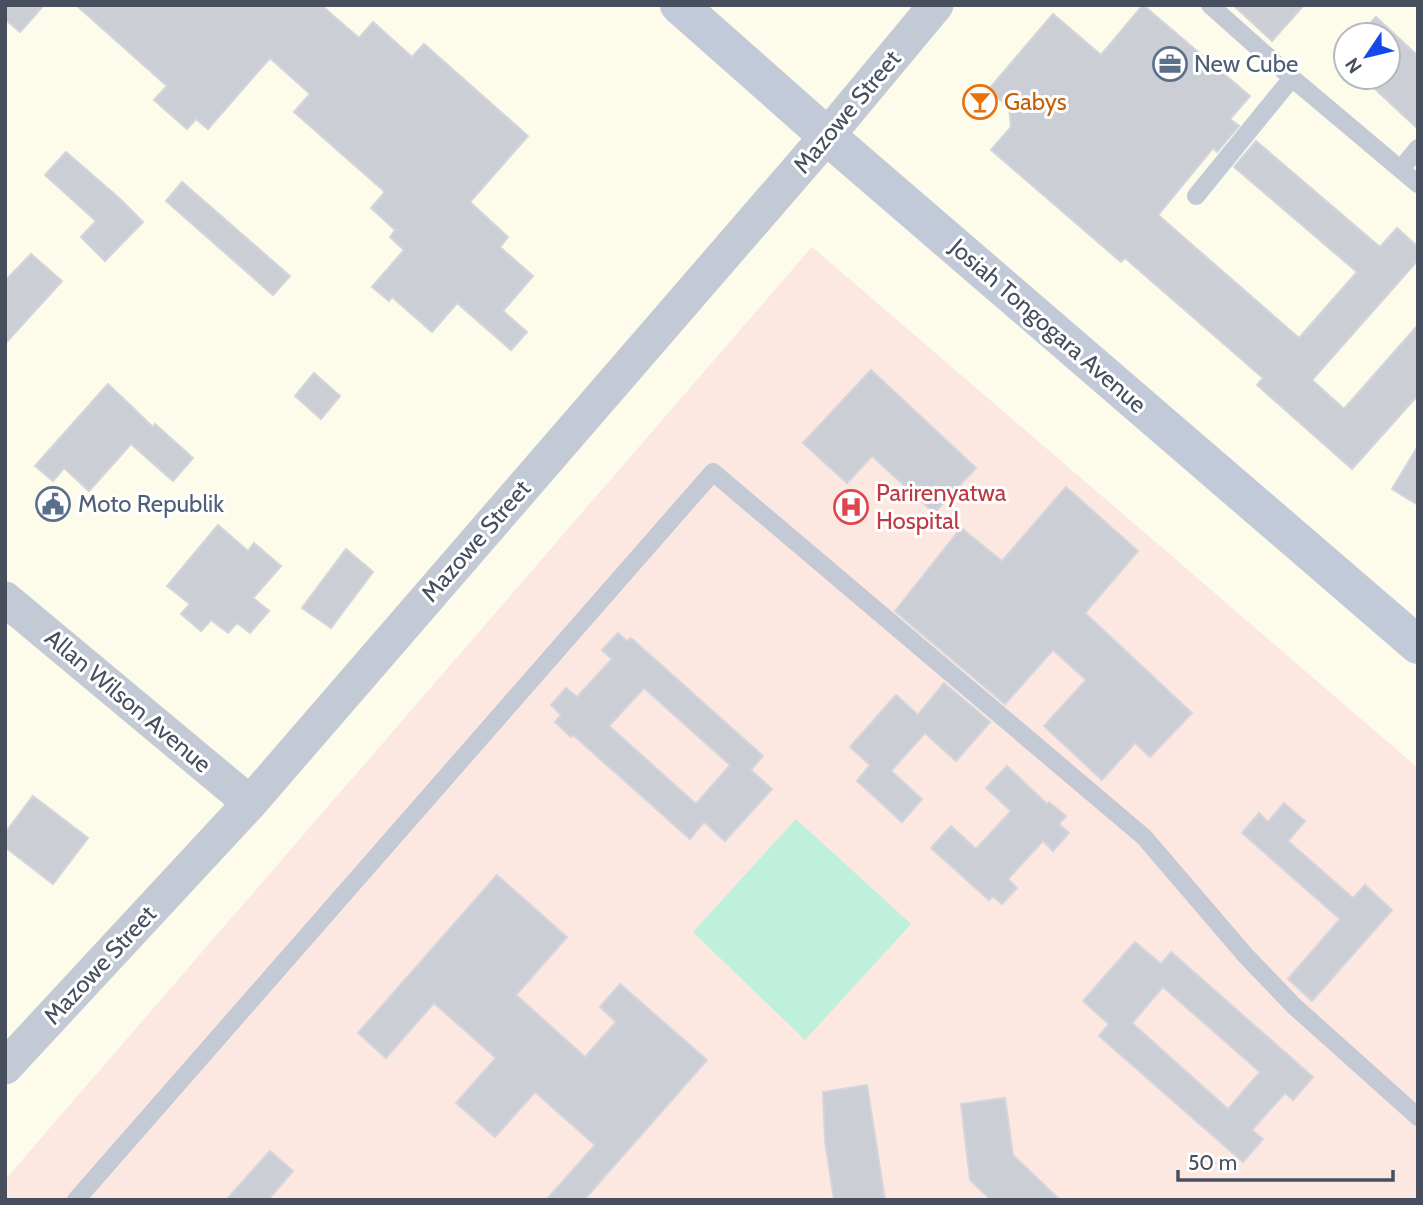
<svg xmlns="http://www.w3.org/2000/svg" width="1423" height="1205" font-family="Cabin,sans-serif">
	<style>
		.commercial { fill: #fdfbea; fill-rule: evenodd }
		.medical { fill: #fce8e1 }
		.green { fill: #bef0db }
		.building { fill: #ccced5; stroke: #d4d5dc; stroke-width: 2; fill-rule: evenodd }
		.lines { fill: none; stroke-linecap: round; stroke-linejoin: round }
		.service { stroke: #c3c9d5; stroke-width: 18 }
		.minor { stroke: #c3c9d5; stroke-width: 35 }
		.secondary { stroke: #c2c9d9; stroke-width: 38 }
		.labels { text-anchor: middle; stroke-width: 6; stroke-linejoin: round; paint-order: stroke }
		.service-label { font-size: 24px; fill: #4e5e75; stroke: #fff; text-anchor: start }
		.food-label { font-size: 24px; fill: #c56008; stroke: #fff; text-anchor: start }
		.street-label { font-size: 24px; fill: #474f5e; stroke: #fff }
		.health-label { font-size: 24px; fill: #be3a42; stroke: #fff; text-anchor: start }
	</style>
	<rect width="100%" height="100%" fill="#f2f0f0"/>
	<path class="commercial" d="M5,5H1418V768L812,247L5,1180ZM1346,35H1388V77H1346Z"/>
	<polygon class="medical" points="812,247 1418,768 1418,1200 5,1200 5,1180"/>
	<polygon class="green" points="796,819 911,924 805,1040 693,932"/>
	<g class="building">
		<polygon points="5,5 44,5 20,32 5,19"/>
		<polygon points="76,5 321,5 359,38 373,22 412,57 424,44 528,136 470,202 508,237 500,247 533,276 503,311 527,332 511,350 457,303 432,332 392,297 389,301 372,287 404,250 390,237 395,230 371,208 385,192 294,112 310,94 270,58 208,129 196,119 187,129 154,100 167,86"/>
		<polygon points="1143,5 1250,96 1230,119 1239,126 1217,152 1213,148 1158,215 1299,338 1357,272 1234,167 1256,141 1380,247 1397,228 1418,247 1418,260 1312,380 1344,409 1418,325 1418,395 1352,469 1257,385 1263,378 1125,258 1121,262 991,150 1011,127 1009,107 988,90 1053,14 1101,55"/>
		<polygon points="1233,5 1304,5 1272,41"/>
		<polygon points="1376,17 1418,56 1418,129 1362,77 1388,77 1388,35 1359,35"/>
		<polygon points="66,152 119,198 143,222 105,261 81,237 96,221 45,175"/>
		<polygon points="182,182 290,276 273,295 166,201"/>
		<polygon points="31,254 62,281 5,344 5,281"/>
		<polygon points="871,370 976,468 934,513 872,456 847,483 803,443"/>
		<polygon points="314,373 340,396 321,419 295,396"/>
		<polygon points="108,384 153,427 155,424 193,458 173,481 131,444 89,491 64,468 53,481 35,466"/>
		<polygon points="1418,446 1418,505 1392,489"/>
		<polygon points="1066,487 1138,551 1085,613 1192,713 1150,757 1135,743 1102,780 1044,726 1086,680 1053,650 1005,704 895,611 961,528 1002,561"/>
		<polygon points="218,525 248,551 254,543 281,566 253,598 269,611 250,633 237,623 228,633 211,620 201,631 181,614 190,604 167,586"/>
		<polygon points="346,549 373,572 331,628 302,608"/>
		<path d="M618,633L627,641L631,638L763,756L751,770L772,789L725,841L704,822L690,839L573,735L571,737L555,722L561,715L551,705L566,688L577,697L612,659L602,650ZM644,688L730,765L696,804L609,726Z"/>
		<polygon points="944,683 990,722 956,761 925,733 891,771 922,799 902,822 857,781 870,765 850,747 896,695 918,715"/>
		<polygon points="1007,766 1047,804 1049,802 1066,816 1059,824 1069,833 1053,851 1043,841 1008,879 1017,888 1002,904 993,896 989,900 931,848 951,826 976,849 1011,811 986,788"/>
		<polygon points="33,796 88,838 53,884 5,847 5,833"/>
		<polygon points="1284,803 1305,821 1288,841 1353,898 1365,885 1392,910 1312,1001 1288,979 1340,919 1242,833 1259,813 1268,822"/>
		<polygon points="497,875 567,937 516,995 585,1057 616,1022 600,1007 620,984 707,1060 584,1200 546,1200 595,1145 535,1092 495,1137 456,1103 496,1058 434,1003 386,1058 358,1033"/>
		<path d="M1135,942L1161,964L1171,952L1313,1077L1293,1100L1285,1093L1252,1130L1263,1139L1243,1162L1099,1036L1109,1024L1083,1001ZM1163,987L1260,1072L1228,1109L1132,1023Z"/>
		<polygon points="867,1085 885,1200 834,1200 825,1141 823,1092"/>
		<polygon points="1005,1098 1013,1155 1060,1200 991,1200 970,1180 961,1104"/>
		<polygon points="270,1151 293,1171 268,1200 226,1200"/>
	</g>
	<g class="lines">
		<g class="service">
			<polyline points="1210,5 1292,78 1418,184"/>
			<polyline points="1401,169 1418,148"/>
			<polyline points="1196,196 1292,78"/>
			<polyline points="76,1200 713,472 1144,837 1246,956 1294,1006 1418,1117"/>
		</g>
		<g class="minor">
			<polyline points="5,599 250,803"/>
			<polyline points="5,1067 250,803 827,136 936,5"/>
		</g>
		<polyline class="secondary" points="679,5 827,136 1418,645"/>
	</g>
	<defs>
		<g id="office-ring" transform="scale(1.75)"><circle r="9.5" fill="#fff" stroke="#5c6f8a" stroke-width="1.5"/><path d="M-6-3h4V-5.5h4V-3h4V5H-6ZM-1-4.5V-3h2v-1.5ZM-6 0V1H6V0Z" fill="#5c6f8a"/></g>
		<g id="bar-ring" transform="scale(1.75)"><circle r="9.5" fill="#fff" stroke="#e8710a" stroke-width="1.5"/><path d="M-6-5H6L.8 .8V4.5H3.5V6h-7V4.5H-.8V.8Z" fill="#e8710a"/></g>
		<g id="civic-ring" transform="scale(1.75)"><circle r="9.5" fill="#fff" stroke="#5c6f8a" stroke-width="1.5"/><path d="M-.6-6.5H3V-4.5H.6V-3L4-1V1h2V6H-6V1h2V-1L-.6-3ZM-1.2 2.5V6h2.4V2.5Z" fill="#5c6f8a"/></g>
		<g id="hospital-ring" transform="scale(1.75)"><circle r="9.5" fill="#fff" stroke="#e0444e" stroke-width="1.5"/><path d="M-5-5h3v3.5h4V-5h3V5h-3V1.5h-4V5h-3Z" fill="#e0444e"/></g>
	</defs>
	<g fill-rule="evenodd">
		<use href="#office-ring" x="1170" y="64"/>
		<use href="#bar-ring" x="980" y="102"/>
		<use href="#civic-ring" x="53" y="504"/>
		<use href="#hospital-ring" x="851" y="507"/>
	</g>
	<g class="labels">
		<g class="service-label">
			<text x="1194" y="72">New Cube</text>
			<text x="78" y="512">Moto Republik</text>
		</g>
		<g class="food-label">
			<text x="1004" y="110">Gabys</text>
		</g>
		<g class="street-label">
			<text transform="translate(847 112) rotate(-50)" y="8">Mazowe Street</text>
			<text transform="translate(1048 326) rotate(41)" y="8">Josiah Tongogara Avenue</text>
			<text transform="translate(476 541) rotate(-49)" y="8">Mazowe Street</text>
			<text transform="translate(128 701) rotate(40)" y="8">Allan Wilson Avenue</text>
			<text transform="translate(100 965) rotate(-47)" y="8">Mazowe Street</text>
		</g>
		<g class="health-label">
			<text x="876" y="501">Parirenyatwa<tspan x="876" dy="28">Hospital</tspan></text>
		</g>
	</g>
	<rect width="1423" height="1205" fill="none" stroke="#474f5e" stroke-width="14"/>
	<g transform="translate(1367 56) rotate(235)"><circle r="33" fill="#ffffff" stroke="#b5b9bf" stroke-width="2"/>
	<path d="M0-5L12 26L0 18L-12 26Z" fill="#1548e7"/>
	<text y="-10" font-size="19" font-weight="bold" text-anchor="middle" fill="#474f5e">N</text>
	</g>
	<path d="M1178 1170v10h215v-10" fill="none" stroke="#474f5e" stroke-width="3.5"/>
	<text x="1188" y="1170" font-size="21" fill="#474f5e" stroke="#ffffff" stroke-width="5" paint-order="stroke">50 m</text>
</svg>
